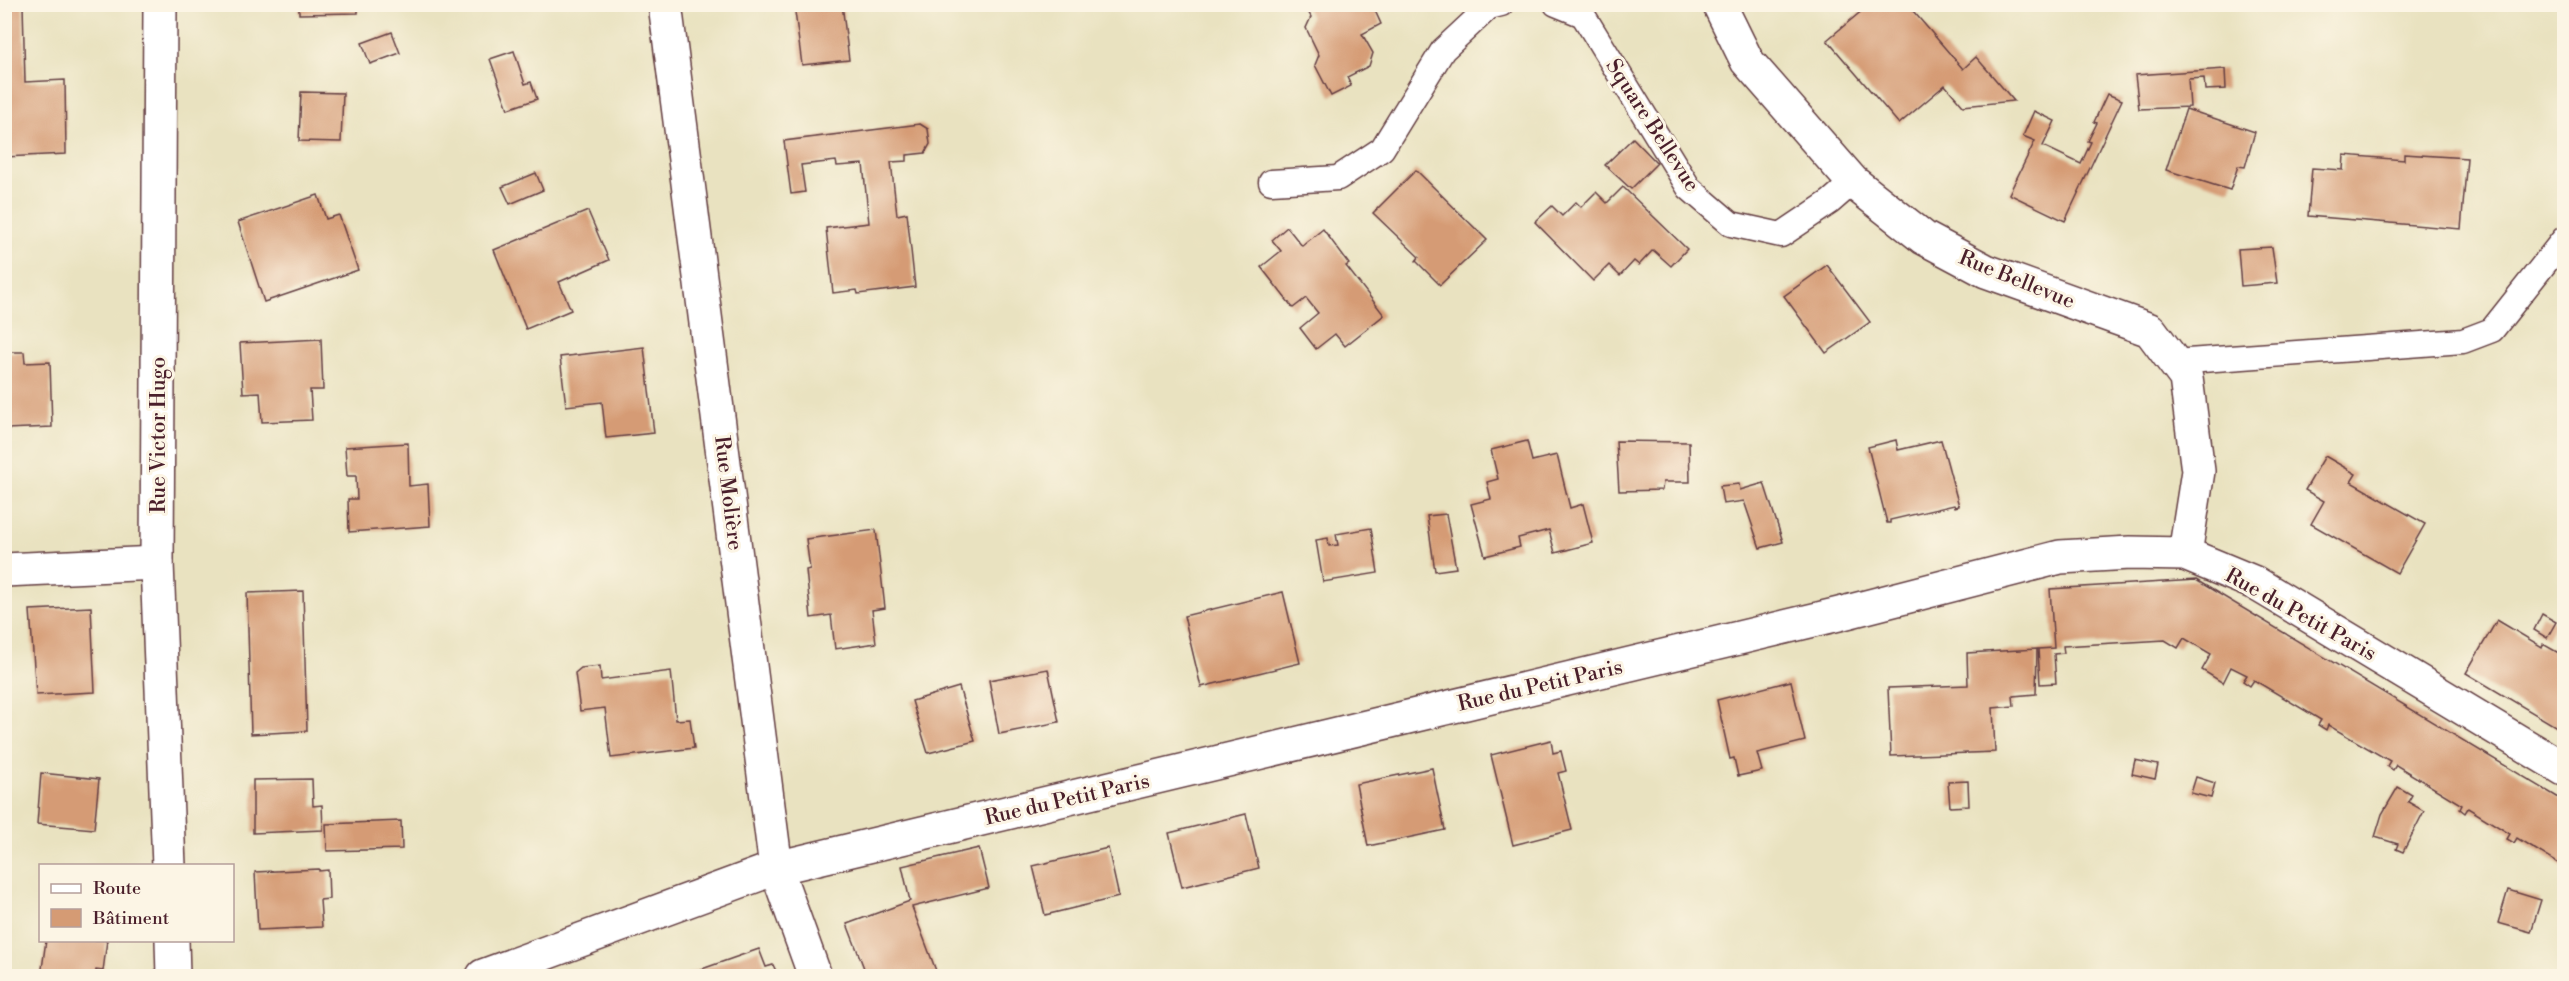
<svg xmlns="http://www.w3.org/2000/svg" width="2569" height="981" font-family="'Libre Bodoni',serif">
	<style>
		.building { fill: #d59b74 }
		.lines { fill: none; stroke-linecap: round; stroke-linejoin: round }
		.lane-casing { stroke: #623c41; stroke-width: 27 }
		.street-casing { stroke: #623c41; stroke-width: 36 }
		.lane { stroke: #fff; stroke-width: 24 }
		.street { stroke: #fff; stroke-width: 33 }
		.labels { text-anchor: middle; stroke-width: 6; stroke-linejoin: round; paint-order: stroke }
		.street-label { font-size: 21px; fill: #4a1f2b; stroke: #fcf5e5 }
	</style>
	<rect width="100%" height="100%" fill="#fcf5e5"/>
	<filter id="ink" filterUnits="userSpaceOnUse"><feTurbulence type="fractalNoise" baseFrequency=".0167" numOctaves="2"/><feDisplacementMap in="SourceGraphic" scale="12" xChannelSelector="R" yChannelSelector="G"/><feConvolveMatrix kernelMatrix="1 2 1 2 8 2 1 2 1" color-interpolation-filters="sRGB"/></filter>
	<filter id="wash" filterUnits="userSpaceOnUse"><feTurbulence type="fractalNoise" baseFrequency=".008" numOctaves="4" result="noise"/><feDisplacementMap in="SourceGraphic" scale="24" xChannelSelector="R" yChannelSelector="G"/><feGaussianBlur stdDeviation="1.35" result="paint"/><feColorMatrix in="noise" values="0 0 0 0 0 0 0 0 0 0 0 0 0 0 0 0 0 1.4 0 .05"/><feComposite in="paint" operator="in"/></filter>
	<g filter="url(#wash)">
		<rect width="100%" height="100%" fill="#e9e2c0"/>
		<g id="blocks">
			<g class="building">
				<polygon points="4,4 23,5 25,82 65,80 66,154 4,157"/>
				<polygon points="299,4 358,4 358,13 299,14"/>
				<polygon points="794,4 842,4 849,60 802,65"/>
				<polygon points="1304,4 1372,4 1381,24 1362,34 1373,53 1369,66 1347,77 1351,86 1331,96 1315,65 1319,55 1306,28 1311,17"/>
				<polygon points="1870,4 1907,4 1963,69 1976,57 2014,101 1963,106 1945,85 1899,124 1827,40"/>
				<polygon points="392,32 400,53 370,64 362,43"/>
				<polygon points="514,51 525,84 531,82 537,99 508,109 490,59"/>
				<polygon points="2225,69 2226,89 2205,90 2204,78 2188,79 2190,107 2139,109 2135,75"/>
				<polygon points="301,92 343,93 341,142 299,141"/>
				<polygon points="2107,94 2122,100 2065,221 2009,194 2035,141 2023,136 2034,111 2055,121 2043,146 2081,164 2091,142 2088,141 2097,123 2094,122"/>
				<polygon points="2186,109 2255,132 2245,167 2238,166 2230,190 2166,170"/>
				<polygon points="920,124 928,129 930,144 925,153 907,155 907,161 891,162 897,215 907,213 915,287 858,294 857,290 833,293 826,228 869,223 863,164 837,166 836,161 801,165 805,192 791,194 784,141"/>
				<polygon points="1633,138 1657,163 1631,189 1605,165"/>
				<polygon points="2404,154 2467,158 2461,229 2308,216 2312,168 2343,170 2344,155 2404,160"/>
				<polygon points="1416,170 1487,240 1440,285 1416,261 1419,257 1373,213"/>
				<polygon points="536,173 543,190 510,204 502,187"/>
				<polygon points="1623,187 1687,249 1671,266 1653,250 1639,265 1634,261 1620,276 1609,265 1593,281 1535,222 1552,206 1562,216 1576,202 1581,207 1596,192 1607,203"/>
				<polygon points="318,195 326,219 339,215 358,270 264,302 238,222"/>
				<polygon points="588,211 609,260 559,282 571,310 526,329 494,250"/>
				<polygon points="1287,227 1302,246 1323,229 1349,264 1346,266 1384,315 1345,346 1335,334 1316,349 1300,328 1318,313 1306,298 1293,308 1261,267 1281,251 1272,240"/>
				<polygon points="2272,247 2277,283 2241,286 2238,249"/>
				<polygon points="1827,265 1870,322 1826,353 1784,296"/>
				<polygon points="321,339 323,390 310,390 312,420 262,422 260,392 243,393 240,343"/>
				<polygon points="644,347 654,433 606,438 602,402 566,406 560,357"/>
				<polygon points="5,352 24,352 25,363 50,362 52,427 5,429"/>
				<polygon points="1896,440 1898,450 1941,440 1959,506 1955,507 1954,505 1890,520 1890,523 1887,523 1868,447"/>
				<polygon points="1527,441 1532,461 1557,455 1570,508 1583,504 1593,543 1555,553 1549,530 1518,538 1520,547 1485,556 1471,504 1491,499 1487,482 1498,479 1491,450"/>
				<polygon points="1616,441 1689,442 1690,482 1663,482 1662,490 1619,491"/>
				<polygon points="408,443 409,486 428,484 430,526 349,532 348,499 357,499 356,476 347,476 345,447"/>
				<polygon points="2325,456 2356,474 2351,482 2425,524 2397,573 2311,524 2324,501 2305,490"/>
				<polygon points="1764,483 1783,542 1760,548 1744,501 1723,504 1720,486 1739,484 1740,490"/>
				<polygon points="1446,514 1456,568 1435,571 1427,516"/>
				<polygon points="1371,528 1378,573 1323,582 1316,540 1328,538 1329,546 1338,545 1336,534"/>
				<polygon points="876,530 885,608 872,610 876,643 835,649 831,615 811,618 806,570 810,569 806,539"/>
				<polygon points="2196,580 2564,801 2564,867 2517,838 2514,843 2507,839 2510,834 2468,808 2465,813 2460,809 2462,805 2396,765 2393,770 2387,766 2390,761 2328,725 2326,730 2318,725 2321,720 2254,680 2250,686 2243,681 2247,675 2231,667 2223,683 2202,670 2211,654 2184,638 2178,648 2165,640 2063,646 2064,653 2054,654 2056,683 2040,684 2038,649 2054,648 2050,589"/>
				<polygon points="303,591 307,731 251,734 247,593"/>
				<polygon points="1283,592 1300,663 1201,687 1184,616"/>
				<polygon points="91,607 95,692 36,695 30,610"/>
				<polygon points="2542,614 2556,622 2547,638 2534,630"/>
				<polygon points="2497,620 2542,647 2543,644 2564,656 2564,722 2560,729 2466,673"/>
				<polygon points="2037,649 2036,694 2013,696 2014,706 1993,708 1995,752 1891,756 1888,688 1968,685 1967,653"/>
				<polygon points="600,666 601,680 671,671 676,720 690,719 694,748 611,758 605,708 580,711 575,673 581,668"/>
				<polygon points="1048,669 1059,722 999,734 989,680"/>
				<polygon points="1791,681 1805,741 1757,753 1762,771 1738,776 1734,758 1730,759 1717,700"/>
				<polygon points="959,687 975,741 928,753 912,701"/>
				<polygon points="1551,740 1553,753 1561,751 1566,771 1558,773 1572,830 1513,845 1491,755"/>
				<polygon points="2135,760 2158,765 2155,779 2132,774"/>
				<polygon points="1432,768 1445,830 1368,846 1356,784"/>
				<polygon points="41,773 99,779 94,829 37,824"/>
				<polygon points="2196,777 2215,783 2211,798 2191,793"/>
				<polygon points="312,779 313,806 322,805 323,830 253,833 253,780"/>
				<polygon points="1968,781 1969,806 1950,807 1948,782"/>
				<polygon points="2398,787 2412,795 2408,802 2424,811 2403,852 2396,849 2398,844 2375,837 2382,814"/>
				<polygon points="1246,814 1259,868 1182,887 1169,833"/>
				<polygon points="401,821 402,849 327,851 326,824"/>
				<polygon points="979,848 989,888 912,907 938,976 867,976 847,924 910,901 902,866"/>
				<polygon points="1108,848 1119,897 1045,915 1033,866"/>
				<polygon points="319,869 319,871 328,870 329,899 320,900 322,927 258,930 255,872"/>
				<polygon points="2508,890 2541,900 2531,932 2498,923"/>
				<polygon points="46,940 107,940 103,971 96,970 95,976 41,976"/>
				<polygon points="759,949 766,967 773,965 777,973 769,976 682,976"/>
			</g>
		</g>
	</g>
	<g filter="url(#ink)">
		<use href="#blocks" fill-opacity="0" stroke="#623c41" stroke-width="1.5"/>
		<g class="lines">
			<g class="lane-casing">
				<g id="lane">
					<polyline points="1556,4 1583,15 1689,188 1731,224 1781,235 1830,202 1853,182"/>
					<polyline points="1271,182 1338,178 1382,149 1443,50 1489,7 1501,4"/>
					<polyline points="2174,362 2463,341 2492,330 2564,239"/>
				</g>
			</g>
			<g class="street-casing">
				<g id="street">
					<polyline points="160,4 157,563 169,866"/>
					<polyline points="665,4 776,868 815,976"/>
					<polyline points="1719,4 1747,61 1853,182 1924,238 1986,271 2150,330 2186,378 2198,471 2185,554"/>
					<polyline points="4,570 157,563"/>
					<polyline points="172,940 173,976"/>
					<polyline points="483,976 776,868 1839,614 2060,557 2130,553 2185,554 2255,583 2564,769"/>
				</g>
			</g>
			<use href="#lane" class="lane"/>
			<use href="#street" class="street"/>
		</g>
	</g>
	<g class="labels">
		<g class="street-label">
			<text transform="translate(1653 125) rotate(57)" y="7">Square Bellevue</text>
			<text transform="translate(2017 279) rotate(22)" y="7">Rue Bellevue</text>
			<text transform="translate(158 435) rotate(-90)" y="7">Rue Victor Hugo</text>
			<text transform="translate(729 493) rotate(83)" y="7">Rue Molière</text>
			<text transform="translate(2301 614) rotate(29)" y="7">Rue du Petit Paris</text>
			<text transform="translate(1540 685) rotate(-13)" y="7">Rue du Petit Paris</text>
			<text transform="translate(1067 799) rotate(-13)" y="7">Rue du Petit Paris</text>
		</g>
	</g>
	<rect width="2569" height="981" fill="none" stroke="#fcf5e5" stroke-width="24"/>
	<rect x="39" y="864" width="195" height="78" fill="#fcf5e5" stroke="#b59f9b" stroke-width="1.5"/>
	<rect x="51" y="884" width="30" height="9" fill="#ffffff" stroke="#b59f9b" stroke-width="1.5"/>
	<text x="93" y="894" font-size="18" fill="#4a1f2b">Route</text>
	<rect x="51" y="909" width="30" height="18" fill="#d59b74" stroke="#b59f9b" stroke-width="1.5"/>
	<text x="93" y="924" font-size="18" fill="#4a1f2b">Bâtiment</text>
</svg>
